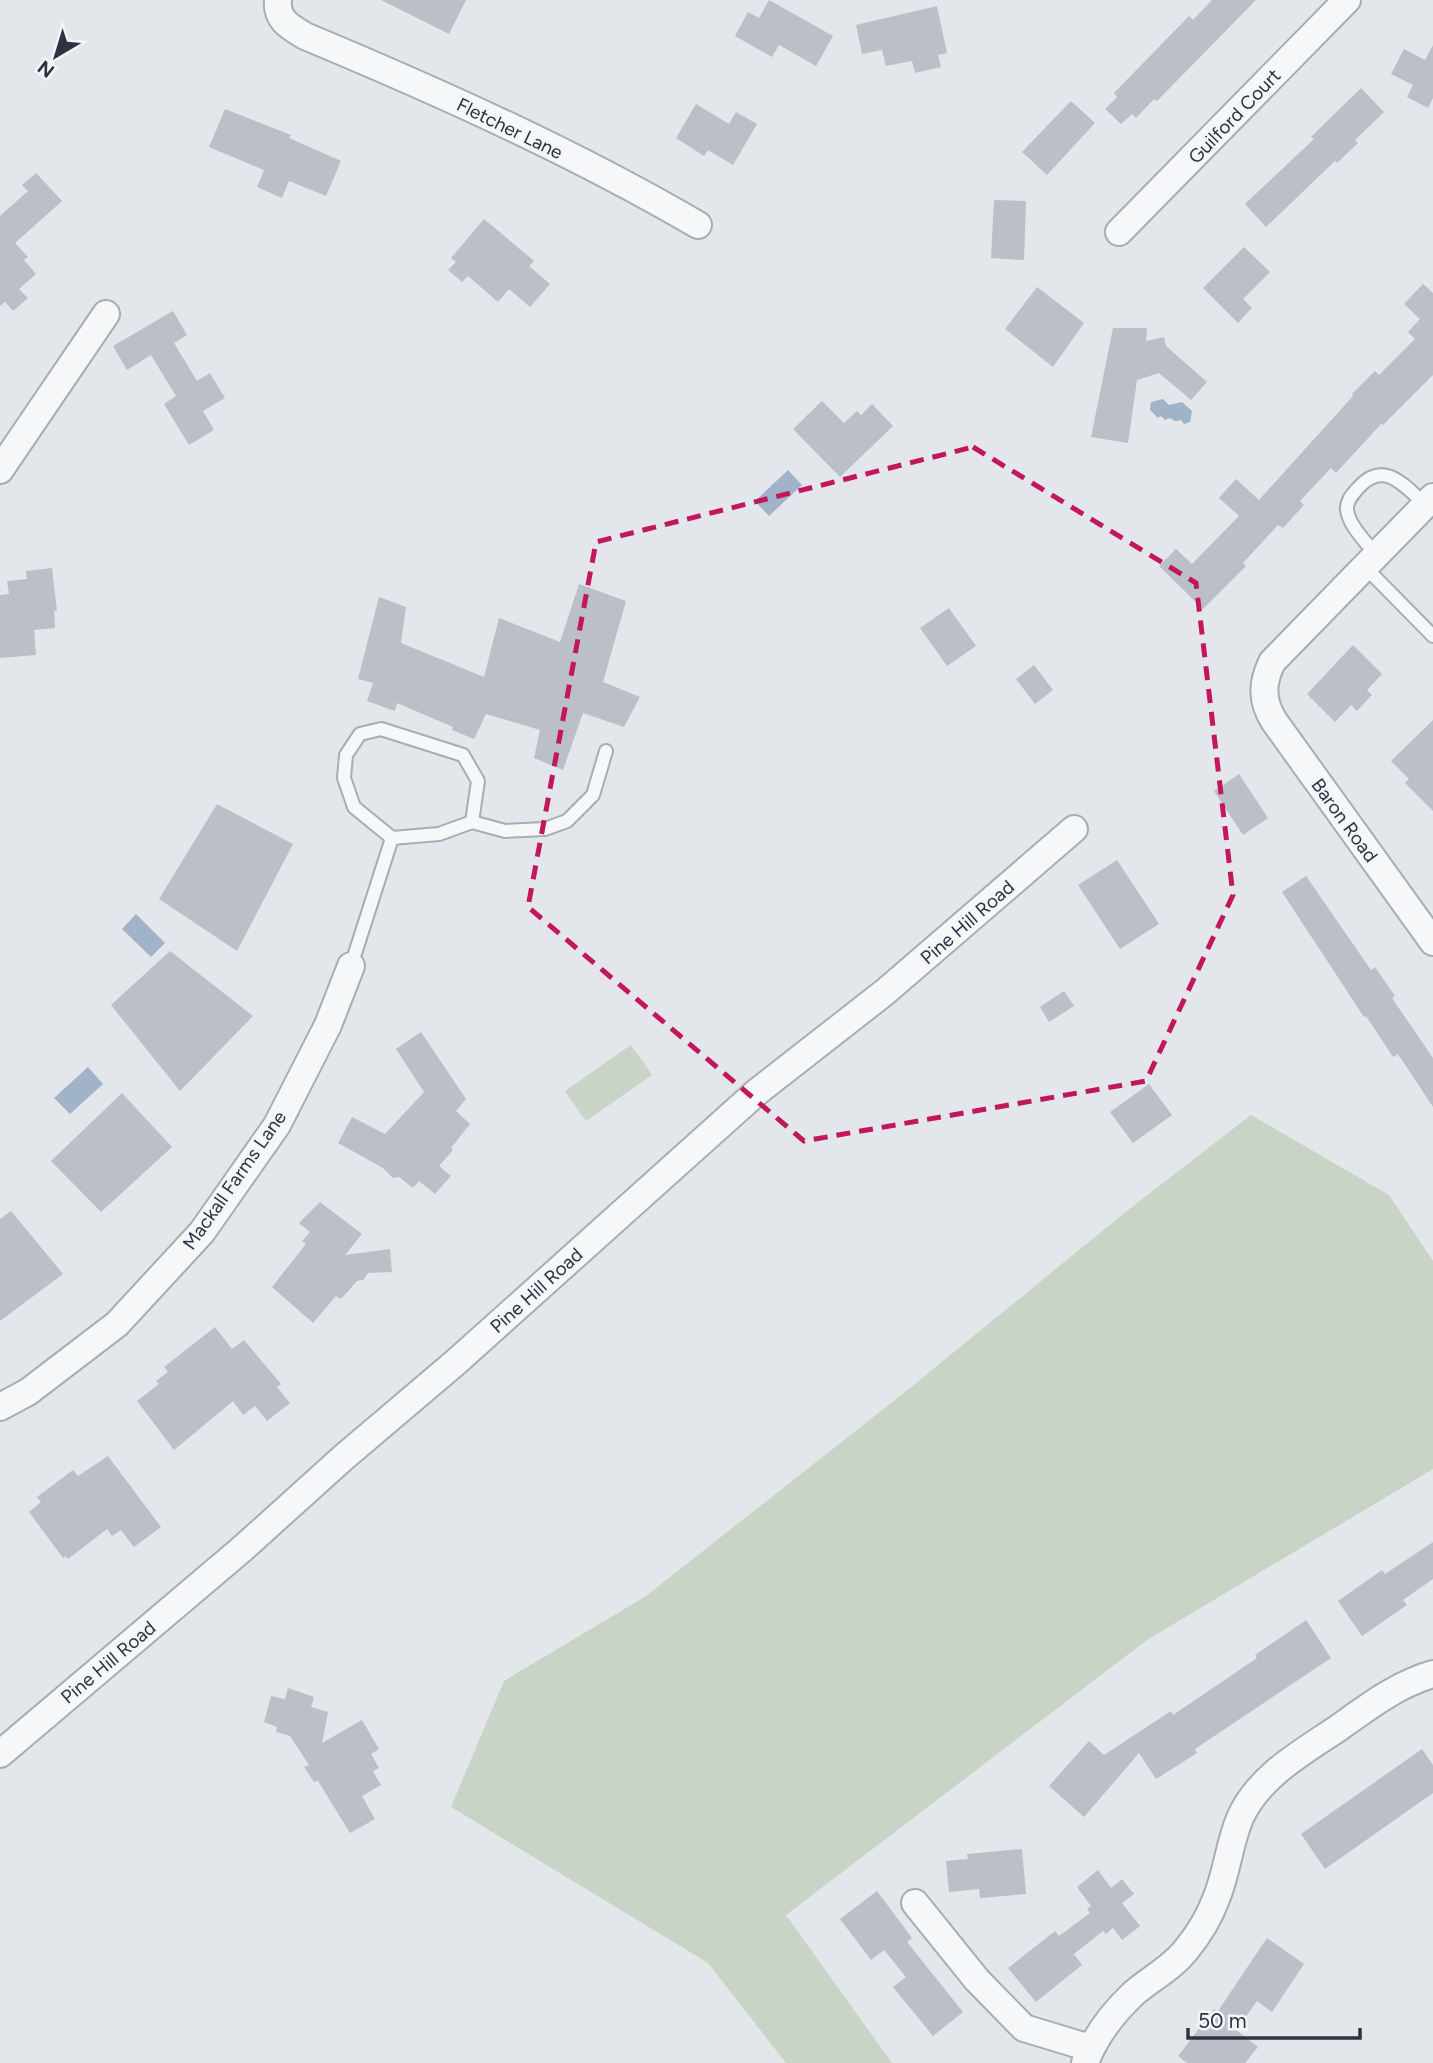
<svg xmlns="http://www.w3.org/2000/svg" width="1433" height="2063" font-family="Figtree,sans-serif">
	<style>
		.green { fill: #c8d4c5 }
		.water { fill: #a0b3c8 }
		.building { fill: #bbbfc7 }
		.lines { fill: none; stroke-linecap: round; stroke-linejoin: round }
		.lane-casing { stroke: #a8adb4; stroke-width: 16 }
		.street-casing { stroke: #a8adb4; stroke-width: 30 }
		.lane { stroke: #f6f7f9; stroke-width: 12 }
		.street { stroke: #f6f7f9; stroke-width: 26 }
		.marked { fill: none; stroke: #c2185b; stroke-width: 5; stroke-dasharray: 14 9; stroke-linejoin: round }
		.labels { text-anchor: middle; stroke-width: 5; stroke-linejoin: round; paint-order: stroke }
		.street-label { font-size: 19px; fill: #2c3342; stroke: #f3f5f8 }
	</style>
	<rect width="100%" height="100%" fill="#e3e6ea"/>
	<g class="green">
		<polygon points="631,1045 652,1075 586,1121 565,1091"/>
		<polygon points="1251,1115 1389,1195 1433,1261 1433,1469 1147,1640 786,1915 892,2063 786,2063 708,1963 451,1807 504,1681 646,1596 905,1392 1128,1210"/>
	</g>
	<g class="water">
		<polygon points="1163,399 1169,405 1182,402 1192,411 1190,422 1184,424 1181,420 1175,421 1170,418 1165,420 1161,416 1158,418 1150,410 1151,402"/>
		<polygon points="788,470 802,485 769,516 755,501"/>
		<polygon points="136,914 165,943 151,957 122,929"/>
		<polygon points="88,1067 103,1084 70,1114 54,1098"/>
	</g>
	<g class="building">
		<polygon points="381,0 466,0 449,34"/>
		<polygon points="769,0 833,36 816,66 779,45 772,57 735,36 748,12 759,18"/>
		<polygon points="1212,0 1256,0 1157,101 1154,99 1136,118 1132,114 1121,124 1105,109 1117,97 1114,93 1189,16 1193,20"/>
		<polygon points="937,6 947,53 938,55 941,67 915,73 912,61 886,66 882,50 862,54 856,25"/>
		<polygon points="1433,45 1433,98 1428,108 1407,97 1413,85 1391,74 1404,49 1425,60"/>
		<polygon points="1361,88 1384,112 1355,140 1358,143 1337,163 1335,161 1266,227 1245,204 1314,139 1311,137"/>
		<polygon points="1071,101 1095,123 1047,175 1022,152"/>
		<polygon points="696,104 729,124 736,112 757,124 733,165 708,150 704,156 676,138"/>
		<polygon points="225,109 291,135 289,138 341,161 326,196 289,181 282,198 257,187 264,170 209,147"/>
		<polygon points="36,173 62,201 15,243 28,257 24,260 36,274 19,289 28,298 13,311 5,302 0,306 0,216 28,191 22,185"/>
		<polygon points="994,200 1026,201 1024,260 991,258"/>
		<polygon points="484,219 534,261 529,266 550,284 530,307 509,289 498,302 468,276 462,282 448,270 456,262 451,258"/>
		<polygon points="1244,247 1270,272 1243,299 1252,308 1238,323 1203,288"/>
		<polygon points="1423,284 1433,293 1433,375 1383,425 1381,424 1336,473 1331,468 1300,501 1304,505 1283,528 1278,525 1243,563 1246,566 1203,609 1159,566 1176,549 1192,564 1239,516 1219,498 1236,479 1259,500 1353,396 1352,394 1375,371 1379,375 1415,339 1408,332 1420,319 1404,304"/>
		<polygon points="1037,287 1084,323 1053,367 1005,329"/>
		<polygon points="173,311 187,335 174,343 197,381 210,373 225,398 203,411 214,430 189,445 164,404 176,396 151,355 127,370 113,346"/>
		<polygon points="1113,328 1147,328 1146,341 1164,337 1166,346 1207,382 1191,400 1159,373 1137,380 1128,443 1091,437"/>
		<polygon points="822,401 844,423 857,411 861,415 872,404 893,426 840,477 793,429"/>
		<polygon points="52,568 57,611 54,611 55,628 34,630 36,655 0,658 0,595 9,594 7,581 27,579 26,571"/>
		<polygon points="579,584 626,601 603,682 640,697 624,727 583,713 563,770 534,758 540,730 486,714 474,739 452,730 453,727 397,703 395,711 367,701 373,683 358,679 379,597 406,607 401,643 484,677 499,618 560,642"/>
		<polygon points="949,608 976,646 947,666 920,628"/>
		<polygon points="1353,645 1382,674 1367,690 1372,695 1357,711 1351,705 1335,722 1307,694"/>
		<polygon points="1034,665 1053,690 1035,704 1016,679"/>
		<polygon points="1433,720 1433,811 1405,783 1409,779 1391,761"/>
		<polygon points="1239,774 1268,818 1243,835 1214,791"/>
		<polygon points="217,804 293,844 237,951 159,899"/>
		<polygon points="1117,860 1159,924 1120,949 1078,885"/>
		<polygon points="1306,876 1371,970 1375,967 1395,996 1392,998 1433,1058 1433,1107 1398,1054 1393,1057 1366,1016 1364,1017 1282,892"/>
		<polygon points="170,951 253,1016 180,1091 111,1005"/>
		<polygon points="1064,991 1074,1006 1049,1022 1040,1007"/>
		<polygon points="421,1032 466,1099 456,1111 470,1124 451,1148 453,1150 439,1166 451,1176 435,1194 419,1181 413,1188 399,1177 393,1178 383,1168 338,1143 352,1117 385,1134 424,1092 396,1049"/>
		<polygon points="1149,1084 1172,1115 1133,1143 1110,1112"/>
		<polygon points="122,1093 172,1147 101,1212 51,1161"/>
		<polygon points="320,1202 362,1234 345,1255 390,1249 392,1272 368,1273 363,1280 357,1281 341,1299 336,1296 313,1323 272,1287 306,1244 302,1241 310,1232 299,1223"/>
		<polygon points="11,1211 63,1274 0,1321 0,1219"/>
		<polygon points="215,1327 232,1349 244,1340 281,1384 277,1387 290,1403 267,1421 255,1406 243,1415 233,1401 174,1450 137,1401 159,1384 156,1381 168,1372 164,1367"/>
		<polygon points="108,1456 161,1527 134,1547 121,1530 112,1536 107,1529 68,1559 66,1556 63,1558 29,1512 41,1502 37,1497 73,1470 78,1476"/>
		<polygon points="1433,1542 1433,1579 1403,1600 1407,1605 1362,1636 1338,1601 1382,1570 1385,1574"/>
		<polygon points="1306,1620 1331,1658 1195,1749 1197,1753 1156,1779 1139,1753 1084,1817 1049,1786 1089,1741 1104,1755 1171,1711 1173,1715 1257,1658 1255,1655"/>
		<polygon points="288,1688 314,1697 311,1707 328,1712 322,1743 362,1720 379,1749 371,1754 379,1768 373,1771 381,1785 362,1796 375,1819 350,1833 318,1781 314,1782 304,1767 309,1765 290,1736 276,1732 277,1727 264,1722 271,1696 285,1699"/>
		<polygon points="1422,1749 1433,1765 1433,1793 1325,1869 1301,1834"/>
		<polygon points="1022,1849 1026,1894 980,1898 979,1889 949,1892 946,1861 968,1859 967,1854"/>
		<polygon points="1098,1870 1111,1888 1122,1879 1134,1894 1122,1903 1140,1926 1122,1940 1113,1928 1106,1934 1103,1931 1074,1954 1082,1965 1036,2002 1008,1968 1055,1931 1059,1936 1090,1913 1087,1909 1091,1906 1077,1887"/>
		<polygon points="877,1891 912,1938 907,1942 963,2012 933,2036 893,1987 906,1977 884,1950 871,1960 840,1919"/>
		<polygon points="1267,1938 1304,1964 1272,2012 1257,2001 1236,2030 1258,2047 1245,2063 1187,2063 1178,2056 1214,2009 1218,2011"/>
	</g>
	<g class="lines">
		<g class="lane-casing">
			<g id="lane">
				<path d="M1376,555C1367,543 1349,526 1347,510C1346,500 1354,493 1359,487C1385,459 1405,487 1426,505"/>
				<polyline points="1365,567 1433,636"/>
				<polyline points="472,822 505,831 545,829 567,821 593,795 606,751"/>
				<polyline points="351,966 392,838 354,807 344,778 346,755 360,734 381,729 463,755 478,781 472,822 439,834 392,838"/>
			</g>
		</g>
		<g class="street-casing">
			<g id="street">
				<path d="M278,0C276,20 290,27 305,36C439,92 573,152 698,225"/>
				<polyline points="1119,232 1347,0"/>
				<polyline points="0,470 106,314"/>
				<path d="M1433,497L1272,662C1262,683 1261,700 1274,721L1433,942"/>
				<polyline points="0,1407 28,1392 117,1324 202,1232 277,1125 328,1025 351,966"/>
				<polyline points="0,1754 242,1549 344,1457 456,1362 757,1092 885,992 1074,829"/>
				<polyline points="915,1903 977,1980 1024,2028 1090,2048"/>
				<path d="M1085,2063C1095,2036 1112,2014 1133,1994C1150,1979 1172,1968 1186,1950C1199,1934 1209,1918 1216,1899C1227,1873 1229,1844 1240,1818C1258,1777 1301,1753 1337,1729C1368,1707 1396,1685 1433,1674"/>
			</g>
		</g>
		<use href="#lane" class="lane"/>
		<use href="#street" class="street"/>
	</g>
	<path class="marked" d="M973,447L1196,583L1233,895L1146,1081L804,1141L528,907L596,542Z"/>
	<g class="labels">
		<g class="street-label">
			<text transform="translate(1234 116) rotate(-46)" y="7">Guilford Court</text>
			<text transform="translate(510 128) rotate(26)" y="7">Fletcher Lane</text>
			<text transform="translate(1345 820) rotate(54)" y="7">Baron Road</text>
			<text transform="translate(967 922) rotate(-41)" y="7">Pine Hill Road</text>
			<text transform="translate(234 1180) rotate(-55)" y="7">Mackall Farms Lane</text>
			<text transform="translate(536 1290) rotate(-42)" y="7">Pine Hill Road</text>
			<text transform="translate(108 1662) rotate(-40)" y="7">Pine Hill Road</text>
		</g>
	</g>
	<g transform="translate(56 56) rotate(218)" stroke="#f3f5f8" stroke-width="5" paint-order="stroke">
	<path d="M0-5L12 26L0 18L-12 26Z" fill="#2c3342"/>
	<text y="-10" font-size="19" font-weight="bold" text-anchor="middle" fill="#2c3342">N</text>
	</g>
	<path d="M1188 2028v10h172v-10" fill="none" stroke="#2c3342" stroke-width="3.5"/>
	<text x="1198" y="2028" font-size="21" fill="#2c3342" stroke="#f3f5f8" stroke-width="5" paint-order="stroke">50 m</text>
</svg>
